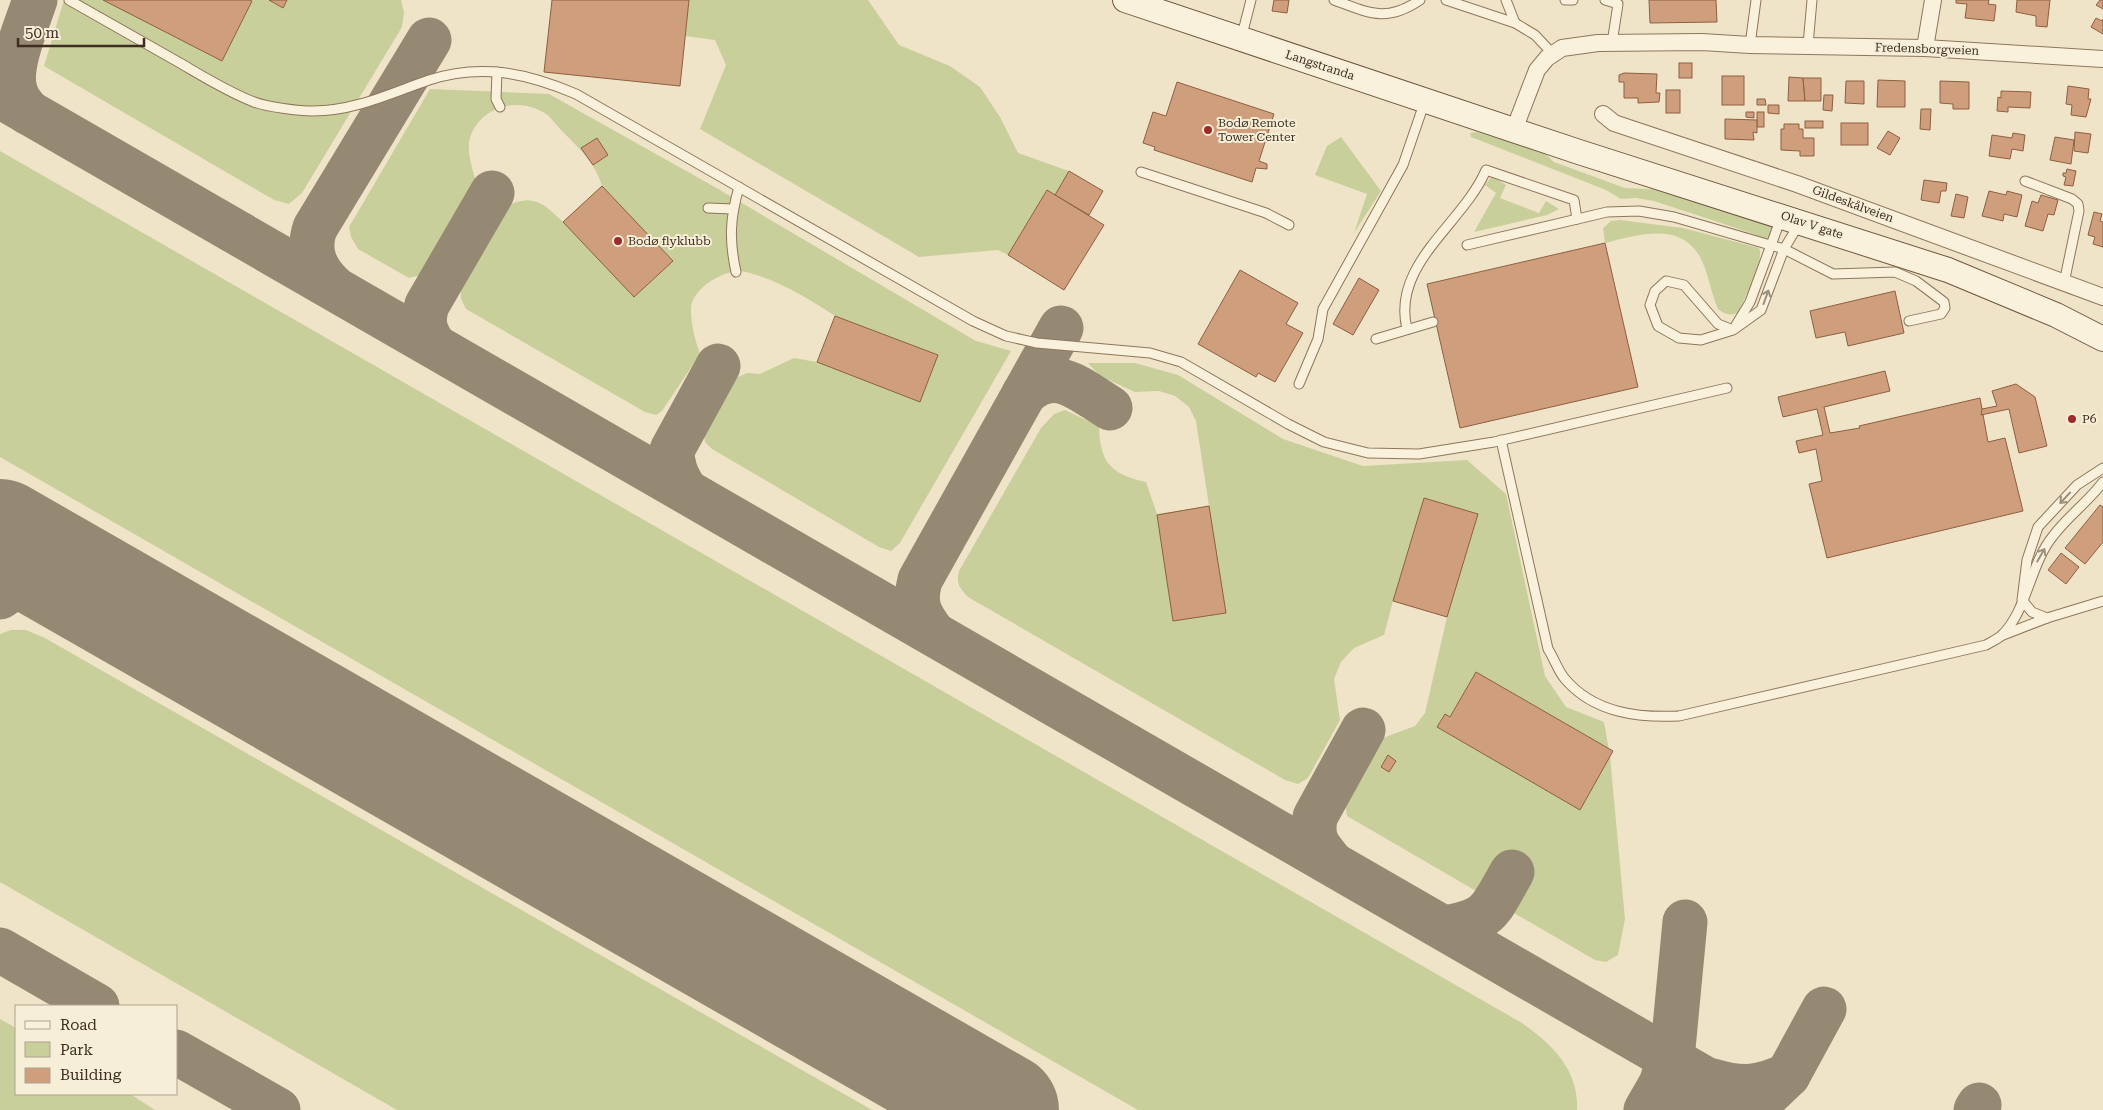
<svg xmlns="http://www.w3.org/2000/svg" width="2103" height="1110" font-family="'Roboto Serif',serif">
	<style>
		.green { fill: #c9cf9b }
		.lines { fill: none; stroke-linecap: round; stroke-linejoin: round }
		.taxiway { stroke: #968974; stroke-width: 45 }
		.runway { stroke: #968974; stroke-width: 114 }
		.building { fill: #cf9f7d; stroke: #8d5f41 }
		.lane-casing { stroke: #8d765c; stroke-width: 11 }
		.street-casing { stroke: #8d765c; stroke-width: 18 }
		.secondary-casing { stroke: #6f573f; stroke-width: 26 }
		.lane { stroke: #faf1dc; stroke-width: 9 }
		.street { stroke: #faf1dc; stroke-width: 16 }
		.secondary { stroke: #faf1dc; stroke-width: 24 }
		.oneway { stroke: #9c907e }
		.poi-dot { fill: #9e2a2b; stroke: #f7eed8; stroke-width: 2 }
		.labels { text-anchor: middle; stroke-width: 4; stroke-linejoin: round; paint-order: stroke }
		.street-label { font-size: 12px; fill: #3d2e20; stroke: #f7eed8 }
		.poi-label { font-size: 12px; fill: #3d2e20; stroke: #f7eed8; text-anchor: start }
	</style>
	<rect width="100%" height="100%" fill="#f0e4c8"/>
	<g class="green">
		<polygon points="64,0 401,0 404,12 402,27 302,193 289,204 274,200 44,66"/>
		<polygon points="689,0 868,0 899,45 950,66 980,87 1000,117 1018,153 1069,171 1055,195 1047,190 1008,255 998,250 919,257 700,129 726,65 715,40 685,36"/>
		<path d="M430,89L549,94L713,186L976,341L1011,351L900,543L891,551L879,547L712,449L705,442L704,434L736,378L747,373L760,374L794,358L817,362L835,316C807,298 778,280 746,272C727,267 691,288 691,309C691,325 695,339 700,354L662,411L656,415L645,412L466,309L461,299V288L511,204C537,194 545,206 563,222L602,186C595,163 581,150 565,134C558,128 553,119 546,114C519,96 480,106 470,138C466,151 473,169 476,183L421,275L409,278L358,249L351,237L349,227Z"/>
		<polygon points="1477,132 1542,151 1554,162 1625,188 1668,190 1771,223 1773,229 1770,236 1766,238 1654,201 1636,198 1621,199 1606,190 1471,137 1470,133"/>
		<polygon points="1341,137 1381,191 1354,233 1367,194 1315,175 1327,146"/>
		<path d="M0,151L1522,1023C1552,1044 1579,1070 1577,1110H1138L0,457Z"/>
		<polygon points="1492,176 1506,185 1500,198 1539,213 1546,201 1559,209 1547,215 1474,232 1496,193 1485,185"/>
		<path d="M1620,220L1683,228L1759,248C1765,261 1744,299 1738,313C1730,316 1724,314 1718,309C1711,293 1709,276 1702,261C1683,220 1638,235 1605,243L1603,228L1611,221Z"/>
		<path d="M1088,363H1135L1178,375L1283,439L1363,466L1467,460L1506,494L1545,676L1566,707L1604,722L1610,756L1625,919L1618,955L1606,962L1595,960L1347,816L1345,803L1380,739L1415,726L1425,713L1447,617L1393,601L1384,635L1354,648L1341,662L1334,679L1340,720L1308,778L1298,784L1285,780L968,597C959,588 956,583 959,571L1041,428L1054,414L1065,410L1099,426C1100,462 1110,474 1146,482L1157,514L1209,506L1196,421L1189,407L1175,396L1159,391L1135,392L1100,376Z"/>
		<polygon points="11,630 26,630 45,638 872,1110 397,1110 0,882 0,634"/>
		<polygon points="0,1019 16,1028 16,1094 130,1094 155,1110 0,1110"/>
	</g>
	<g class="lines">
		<g class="taxiway">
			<polyline points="0,96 1759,1110"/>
			<path d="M29,113C23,106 17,100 15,90C8,66 27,24 35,0"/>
			<path d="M332,286C315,270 307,251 315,228L429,40"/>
			<path d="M433,344C424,330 422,321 427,305L492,193"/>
			<path d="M1024,394C1055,364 1080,390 1110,408"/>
			<path d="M685,490C677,477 672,467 672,450L718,366"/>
			<path d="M0,597C29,575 52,574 86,585"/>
			<path d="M933,633C918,613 914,604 920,580L1061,328"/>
			<path d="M1330,861C1316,844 1312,839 1315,817L1363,730"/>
			<path d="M1445,928C1491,920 1490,910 1512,872"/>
			<polyline points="0,950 97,1006"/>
			<polyline points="176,1052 278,1110"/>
			<path d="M1713,1081C1743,1090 1760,1088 1788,1075"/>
			<polyline points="1766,1096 1788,1075 1824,1009"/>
			<polyline points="1646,1110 1661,1084 1673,1048 1685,922"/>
			<polyline points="1686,1110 1715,1107 1736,1110"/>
			<polyline points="1976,1110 1979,1105"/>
		</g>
		<polyline class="runway" points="0,536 1002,1110"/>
	</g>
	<g class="building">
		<polygon points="103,0 250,0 252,1 222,61"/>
		<polygon points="269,0 287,0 283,8"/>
		<polygon points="552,0 689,0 680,86 544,72"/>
		<polygon points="1274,0 1289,0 1287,13 1272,11"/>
		<polygon points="1649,0 1716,0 1717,22 1650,23"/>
		<polygon points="1956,0 1989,0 1988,4 1996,5 1994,21 1965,18 1967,4 1956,3"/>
		<polygon points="2017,0 2050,0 2047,27 2036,26 2036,16 2016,12"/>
		<polygon points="2100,0 2103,0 2103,9 2096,5"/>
		<polygon points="2096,18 2102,21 2103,19 2103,34 2091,27"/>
		<rect x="1679" y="63" width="13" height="15"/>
		<polygon points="1624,73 1657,74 1656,93 1660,93 1659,102 1638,103 1638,98 1624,98 1624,82 1619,82 1619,75"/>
		<rect x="1722" y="76" width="22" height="29"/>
		<polygon points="1789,77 1803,78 1805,101 1788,101"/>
		<polygon points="1803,78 1821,78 1821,101 1805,101"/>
		<polygon points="1878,80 1905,81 1905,107 1877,107"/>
		<polygon points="1846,81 1864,81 1864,104 1845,103"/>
		<polygon points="1940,81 1969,82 1969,109 1953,109 1953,104 1940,103"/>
		<polygon points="1177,82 1274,114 1259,161 1267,164 1267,169 1256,168 1252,182 1154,150 1155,147 1143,143 1153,112 1166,116"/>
		<polygon points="2068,86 2089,89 2088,99 2091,99 2086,117 2071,115 2072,105 2066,104"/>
		<rect x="1666" y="90" width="14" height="23"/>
		<polygon points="2001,91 2031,92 2030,108 2008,107 2008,112 1997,111 1998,97 2001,98"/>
		<polygon points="1824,95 1833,95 1832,111 1823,110"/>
		<polygon points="1757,99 1765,99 1766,105 1757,105"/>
		<polygon points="1768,105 1779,105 1779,114 1768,113"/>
		<polygon points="1921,109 1931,109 1930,130 1920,129"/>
		<polygon points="1746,112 1754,112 1754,118 1746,117"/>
		<rect x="1757" y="112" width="7" height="15"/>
		<polygon points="1725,119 1757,120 1757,133 1753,132 1754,140 1725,139"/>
		<rect x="1805" y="121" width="18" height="7"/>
		<rect x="1841" y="123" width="27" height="22"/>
		<polygon points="1784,124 1799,124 1799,129 1803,129 1803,138 1814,138 1814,156 1800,156 1800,151 1781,150 1781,129 1784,129"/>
		<polygon points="1888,131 1900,138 1890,155 1877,148"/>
		<polygon points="2075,132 2091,134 2088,153 2074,151"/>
		<polygon points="2013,133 2025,135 2023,151 2012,149 2010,159 1989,156 1992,135 2012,138"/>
		<polygon points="2055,137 2074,140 2071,164 2050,160"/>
		<polygon points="597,138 608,155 593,165 581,148"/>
		<polygon points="2067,169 2076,171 2073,186 2064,185 2066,177 2063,176 2063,173 2066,173"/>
		<polygon points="1069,171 1103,191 1089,215 1055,195"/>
		<polygon points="1924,180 1947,183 1946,191 1941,191 1939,203 1921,200"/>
		<polygon points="602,186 673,261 634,297 563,222"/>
		<polygon points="1047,190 1104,225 1064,290 1008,255"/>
		<polygon points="1989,191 2006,195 2007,191 2022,195 2017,217 2004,214 2003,221 1982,216"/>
		<polygon points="1956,194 1968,197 1964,218 1951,216"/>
		<polygon points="2041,195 2058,200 2054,215 2048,214 2043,231 2025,226 2032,201 2038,203"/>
		<polygon points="2094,212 2102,214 2100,221 2103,222 2103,247 2093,244 2095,237 2088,235"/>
		<polygon points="1605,243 1638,387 1460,428 1427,284"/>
		<polygon points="1240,270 1298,303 1286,324 1303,333 1275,382 1258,373 1256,377 1198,344"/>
		<polygon points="1359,278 1379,290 1353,335 1333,324"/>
		<polygon points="1895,291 1904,333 1848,346 1845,332 1816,338 1810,311"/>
		<polygon points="835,316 938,355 920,402 817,362"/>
		<polygon points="1885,371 1890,391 1824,407 1830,433 1860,428 1859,426 1980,398 1988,442 2005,438 2023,511 1827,558 1809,484 1822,481 1816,449 1799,453 1796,441 1823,435 1817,409 1783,417 1778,397"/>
		<polygon points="2016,384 2035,397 2047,446 2019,453 2009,409 1981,415 1982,409 1997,406 1992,391"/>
		<polygon points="1424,498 1478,514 1447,617 1393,601"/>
		<polygon points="2100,505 2103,507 2103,542 2085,564 2065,548"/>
		<polygon points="1209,506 1226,613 1173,621 1157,515"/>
		<polygon points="2061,553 2079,567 2066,584 2048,570"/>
		<polygon points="1476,672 1613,751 1580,810 1437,727 1445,714 1450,717"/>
		<polygon points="1388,755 1396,761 1389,772 1381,767"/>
	</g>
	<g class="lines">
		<g class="lane-casing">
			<g id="lane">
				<path d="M69,0C106,21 143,42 180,63C204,77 228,92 254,102C267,107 299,111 313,111C355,111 391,93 429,80C481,63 527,73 576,94L973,321L1006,336L1037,343L1150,353L1181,362L1288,424L1324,442L1368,453L1419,454L1494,442L1727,388"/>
				<path d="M1334,0C1369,13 1386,23 1420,0"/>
				<polyline points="1446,0 1515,23 1535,35 1552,53"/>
				<polyline points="1506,0 1515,23"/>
				<polyline points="1565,0 1573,0"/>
				<polyline points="1605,0 1618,4 1612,43"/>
				<polyline points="1241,39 1251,0"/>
				<polyline points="1750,45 1756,0"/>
				<polyline points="1808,45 1812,0"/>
				<polyline points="497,72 496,99 500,107"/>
				<polyline points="1141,172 1266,213 1289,225"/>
				<polyline points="2025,181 2072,199 2078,204 2079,211 2064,283"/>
				<polyline points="708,208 733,209"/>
				<polyline points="1467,245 1607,212 1639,211 1674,217 1784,249 1833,274 1895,272 1916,281 1944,302 1945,308 1941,314 1909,321"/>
				<path d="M736,272C729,240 730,218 739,187"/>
				<polyline points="1736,325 1750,302 1781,218"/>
				<path d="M1407,329C1391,264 1463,224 1486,170L1574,200L1577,219"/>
				<polyline points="1733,330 1718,324 1684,285 1666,281 1655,291 1650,305 1658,326 1679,338 1701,340 1733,330 1761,310 1784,249 1799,224"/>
				<polyline points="1376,339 1433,322"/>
				<polyline points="1299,384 1318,339 1323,309 1403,165 1425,101"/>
				<path d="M1501,440L1548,649C1554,658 1558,671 1565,679C1594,713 1638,718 1679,716L1986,645C1991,642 1998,639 2002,635C2027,611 2030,564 2053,536C2068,516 2088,502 2103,482"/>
				<polyline points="2103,468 2077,485 2038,527 2027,560 2022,600 2032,612 2047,618 2103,601"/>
				<polyline points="2003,635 2047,618"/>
			</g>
		</g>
		<g class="street-casing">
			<g id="street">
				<polyline points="1925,48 1933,0"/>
				<polyline points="1603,114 1614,123 1797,184 2103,297"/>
				<polyline points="1514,130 1537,70 1547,58 1562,48 1598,43 1702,42 1750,45 1925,48 2103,59"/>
			</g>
		</g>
		<g class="secondary-casing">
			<polyline id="secondary" points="1125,0 1579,152 1948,270 2056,315 2103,339"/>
		</g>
		<use href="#lane" class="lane"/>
		<use href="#street" class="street"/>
		<use href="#secondary" class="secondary"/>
	</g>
	<defs><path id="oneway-shaft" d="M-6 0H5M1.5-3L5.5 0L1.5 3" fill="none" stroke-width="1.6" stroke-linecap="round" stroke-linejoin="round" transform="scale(1.25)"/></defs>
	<g class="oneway">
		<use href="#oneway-shaft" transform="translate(1766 297) rotate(-70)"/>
		<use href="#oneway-shaft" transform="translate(2065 498) rotate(133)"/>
		<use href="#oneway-shaft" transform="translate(2041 555) rotate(-60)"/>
	</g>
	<g class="poi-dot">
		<circle cx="1208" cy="130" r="5"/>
		<circle cx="618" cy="241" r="5"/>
		<circle cx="2072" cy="419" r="5"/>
	</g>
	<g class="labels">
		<g class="street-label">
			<text transform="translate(1927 49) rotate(2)" y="4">Fredensborgveien</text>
			<text transform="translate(1320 65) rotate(18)" y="4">Langstranda</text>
			<text transform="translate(1853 204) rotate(20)" y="4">Gildeskålveien</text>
			<text transform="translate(1812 225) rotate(18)" y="4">Olav V gate</text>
		</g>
		<g class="poi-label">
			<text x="1218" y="127">Bodø Remote<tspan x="1218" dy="14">Tower Center</tspan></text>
			<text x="628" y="245">Bodø flyklubb</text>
			<text x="2082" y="423">P6</text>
		</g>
	</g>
	<rect x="15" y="1005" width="162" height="90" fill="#f7eed8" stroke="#ada18e"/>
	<rect x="25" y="1021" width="25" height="8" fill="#faf1dc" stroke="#ada18e"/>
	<text x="60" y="1030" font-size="15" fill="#3d2e20">Road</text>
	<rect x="25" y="1042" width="25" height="15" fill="#c9cf9b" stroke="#ada18e"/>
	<text x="60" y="1055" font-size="15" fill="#3d2e20">Park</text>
	<rect x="25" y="1068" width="25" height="15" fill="#cf9f7d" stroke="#ada18e"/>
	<text x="60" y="1080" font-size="15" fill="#3d2e20">Building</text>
	<path d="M18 38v8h126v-8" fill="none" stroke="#3d2e20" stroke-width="2.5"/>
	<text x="25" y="38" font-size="15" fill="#3d2e20" stroke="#f7eed8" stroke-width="4" paint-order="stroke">50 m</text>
</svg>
